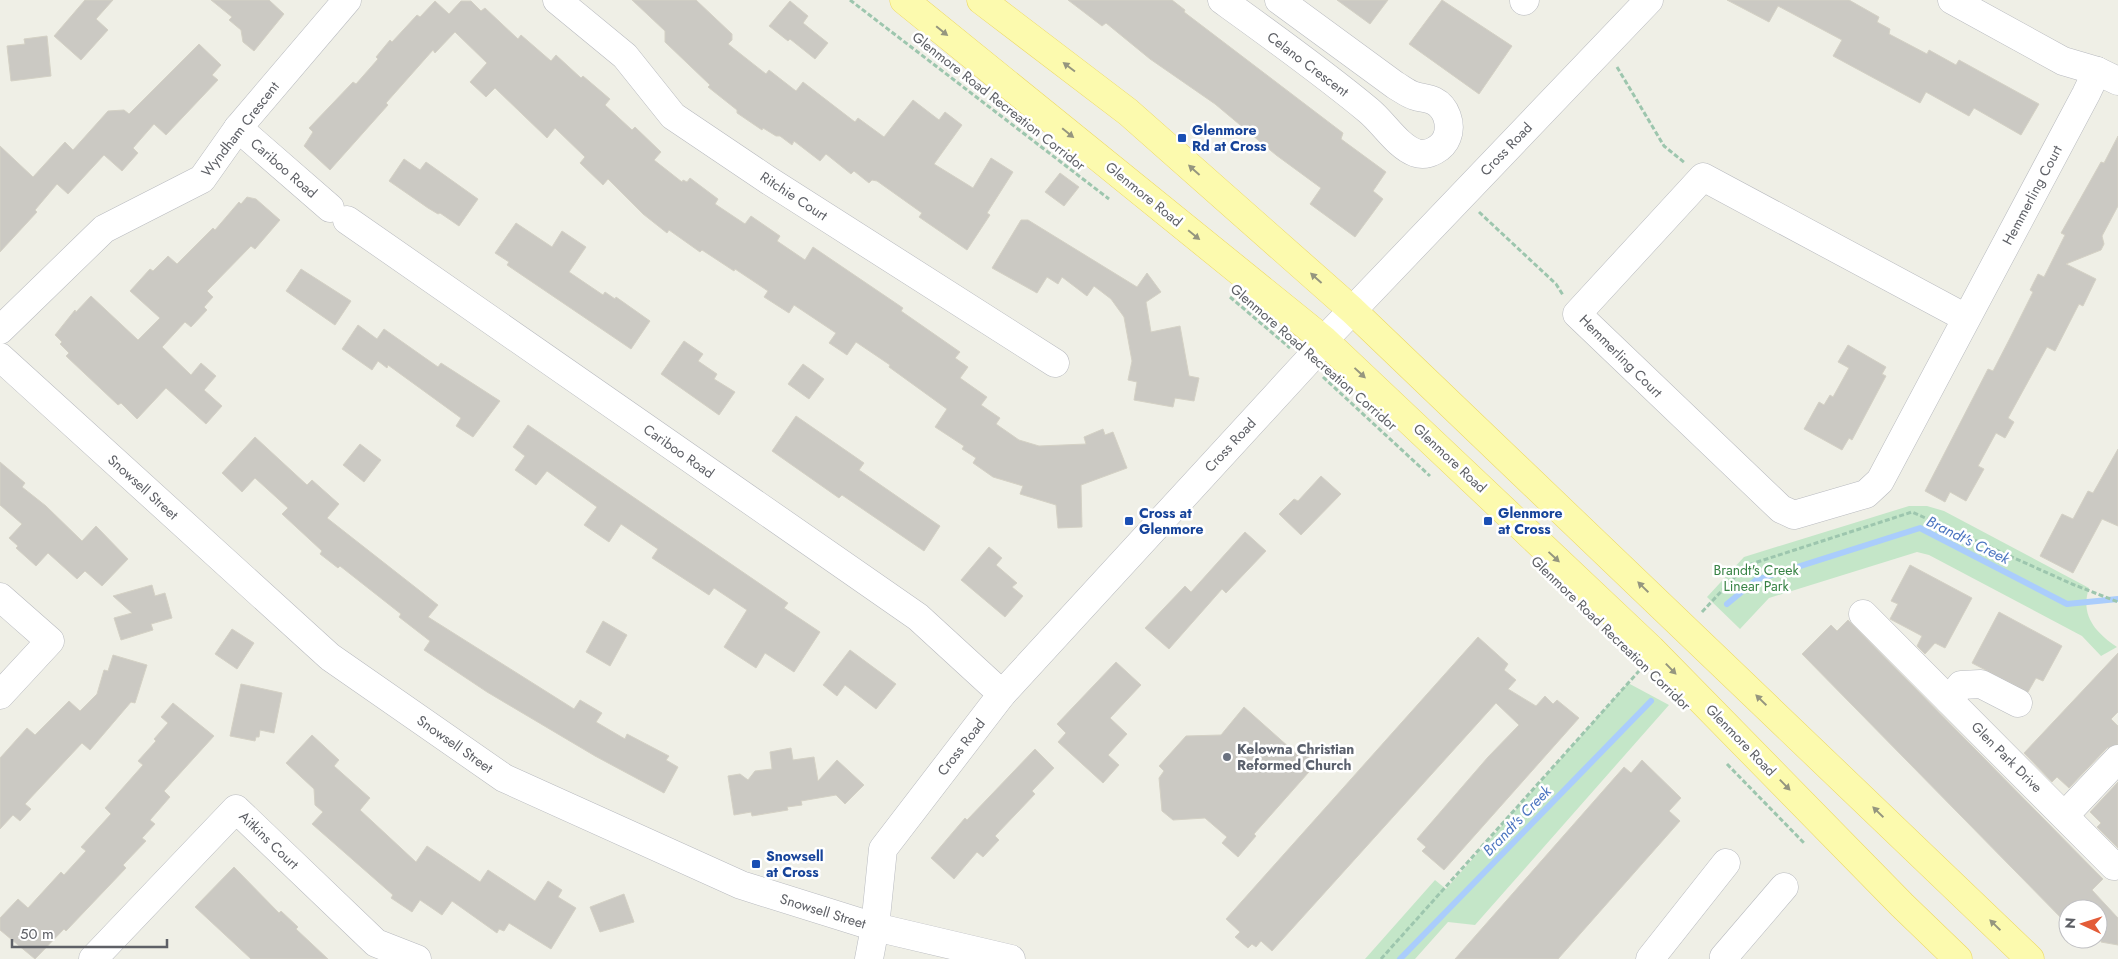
<svg xmlns="http://www.w3.org/2000/svg" width="2118" height="959" font-family="Jost,sans-serif">
	<style>
		.green { fill: #c4e6c8 }
		.lines { fill: none; stroke-linecap: round; stroke-linejoin: round }
		.stream { stroke: #aacdfc; stroke-width: 6 }
		.building { fill: #cbc9c3; stroke: #d4d1c5 }
		.minor-casing { stroke: #b8babf; stroke-width: 29 }
		.major-casing { stroke: #edd862; stroke-width: 29 }
		.path { stroke: #9dc6ae; stroke-width: 3; stroke-dasharray: 5 2.5; stroke-linecap: butt }
		.minor { stroke: #fff; stroke-width: 28 }
		.major { stroke: #fcfaae; stroke-width: 28 }
		.oneway { fill: #95967f }
		.transit-dot { fill: #1a4fb4; stroke: #fff; stroke-width: 2 }
		.worship-dot { fill: #6b7280; stroke: #fff; stroke-width: 2 }
		.labels { text-anchor: middle; stroke-width: 5; stroke-linejoin: round; paint-order: stroke }
		.street-label { font-size: 14px; fill: #5e6066; stroke: #fff }
		.transit-label { font-size: 14px; font-weight: bold; fill: #164399; stroke: #fff; text-anchor: start }
		.park-label { font-size: 14px; fill: #388345; stroke: #fff }
		.worship-label { font-size: 14px; font-weight: bold; fill: #5b616d; stroke: #fff; text-anchor: start }
		.water-label { font-size: 15px; font-style: italic; fill: #4c75c0; stroke: #fff }
	</style>
	<rect width="100%" height="100%" fill="#efefe6"/>
	<g class="green">
		<path d="M1909,506H1927L1944,511L2089,588C2080,615 2095,632 2117,647L2101,656L2082,636L1929,555L1917,552L1769,598L1740,629L1707,597L1744,557Z"/>
		<polygon points="1628,683 1669,705 1475,925 1448,922 1415,959 1365,959 1435,880 1446,889"/>
	</g>
	<g class="lines">
		<g class="stream">
			<polyline points="1727,604 1756,580 1920,528 2067,604 2118,599"/>
			<polyline points="1400,959 1651,701"/>
		</g>
	</g>
	<g class="building">
		<polygon points="85,0 113,0 96,19 108,30 81,60 54,36"/>
		<polygon points="211,0 269,0 284,14 254,51 243,42 241,30 229,20 232,17"/>
		<polygon points="632,0 696,0 732,34 732,40 728,44 766,74 769,70 796,91 803,82 855,122 858,118 884,137 913,100 939,120 945,112 962,125 934,164 973,188 991,158 1013,172 987,213 990,215 967,250 919,217 922,213 877,181 872,180 869,183 854,171 851,174 826,154 820,161 794,141 792,145 780,136 776,136 763,128 762,130 737,113 737,110 708,87 710,85 665,42 665,31"/>
		<polygon points="1068,0 1172,0 1185,10 1184,12 1343,133 1341,139 1386,172 1373,191 1383,199 1355,237 1310,204 1321,188 1276,155 1215,104 1150,59 1106,23 1102,26"/>
		<polygon points="1337,0 1388,0 1370,24"/>
		<polygon points="1442,0 1512,46 1479,94 1409,44"/>
		<polygon points="1727,0 1849,0 1879,17 1877,22 1890,29 1889,34 1927,54 1929,50 1956,65 1959,60 2039,104 2021,135 1974,108 1969,116 1926,92 1920,103 1833,56 1842,40 1778,6 1769,22"/>
		<polygon points="435,1 449,14 461,1 471,1 481,11 485,8 518,39 521,35 551,61 556,55 581,78 583,76 610,99 605,105 632,130 635,127 661,152 654,160 682,182 683,180 687,182 690,178 718,199 715,204 745,224 751,216 780,236 777,241 805,260 813,247 903,308 901,311 960,352 955,358 968,367 960,378 987,397 981,405 1000,418 996,424 1019,440 1039,446 1086,444 1084,437 1103,429 1105,435 1113,432 1127,468 1081,485 1082,527 1058,528 1056,505 1020,494 1023,486 993,477 973,463 976,458 962,449 964,446 935,427 947,409 889,367 890,365 856,342 847,355 829,343 836,333 794,305 789,313 764,297 768,291 735,269 734,271 702,250 700,252 669,230 667,233 643,214 608,179 603,185 580,163 585,157 555,128 547,138 495,88 486,97 470,82 487,63 455,32 435,53 433,50 386,103 388,105 330,170 304,146 313,132 309,128 353,82 356,84 378,59 376,57 390,40 392,42 417,15 420,17"/>
		<polygon points="790,1 808,16 803,23 828,43 815,59 790,39 788,41 769,26"/>
		<polygon points="47,36 51,76 11,81 7,46 25,44 24,39"/>
		<polygon points="199,44 221,65 212,75 218,80 166,135 154,124 133,148 138,153 122,171 104,155 68,194 57,184 35,210 37,212 0,252 0,146 33,177 65,142 73,150 108,111 124,110 129,114"/>
		<polygon points="2118,136 2118,206 2102,236 2104,244 2101,250 2066,264 2096,279 2083,306 2079,304 2055,351 2047,347 2008,418 2014,422 2005,438 1996,433 1978,466 1984,469 1966,501 1950,492 1945,502 1925,491 1988,369 1993,371 2009,340 2033,292 2030,290 2038,274 2044,277 2065,235 2061,233 2101,162 2104,163"/>
		<polygon points="404,159 420,170 426,162 478,199 459,226 440,213 438,214 428,208 389,181"/>
		<polygon points="1060,173 1079,187 1064,206 1045,192"/>
		<polygon points="247,197 256,199 280,220 255,249 251,246 207,291 213,297 204,307 207,310 191,327 185,322 162,347 191,375 201,363 216,376 204,390 222,406 206,424 166,388 137,419 121,403 118,405 66,356 69,353 60,344 62,342 55,335 75,310 76,312 91,296 138,340 160,318 130,291 150,269 153,271 168,256 177,264 213,228 215,230 239,202 241,204"/>
		<polygon points="1021,220 1028,220 1137,287 1147,273 1161,292 1146,302 1151,332 1180,326 1189,376 1199,378 1194,401 1175,398 1173,407 1134,400 1137,382 1128,380 1132,361 1124,317 1111,299 1094,286 1087,296 1062,277 1058,284 1047,277 1037,293 992,268"/>
		<polygon points="516,223 552,247 562,231 586,247 569,272 603,295 605,292 615,299 616,297 650,321 631,349 507,265 509,262 495,253"/>
		<polygon points="301,269 351,301 335,325 286,291"/>
		<polygon points="358,325 377,339 384,329 438,367 441,363 500,401 473,437 456,426 461,418 388,365 387,368 378,361 372,370 342,349"/>
		<polygon points="684,341 703,354 698,361 717,374 714,379 735,392 719,415 661,374"/>
		<polygon points="1848,345 1886,367 1882,374 1886,376 1852,440 1849,438 1842,450 1804,429 1819,402 1824,405 1830,395 1833,397 1849,368 1838,362"/>
		<polygon points="803,364 824,379 809,399 788,384"/>
		<polygon points="796,416 864,463 859,470 940,526 924,551 842,495 839,498 772,451"/>
		<polygon points="528,425 788,603 784,608 820,632 794,672 765,653 756,668 724,647 747,610 714,588 709,595 652,558 658,549 621,524 609,542 584,525 597,507 547,471 536,485 515,470 525,456 513,447"/>
		<polygon points="255,437 307,485 312,480 339,504 327,518 438,605 428,617 574,709 580,700 602,713 596,722 625,739 627,734 669,756 666,760 678,767 664,793 595,756 487,692 424,650 430,641 399,617 401,614 340,566 338,568 320,554 322,551 282,514 288,508 255,478 242,492 222,473"/>
		<polygon points="360,444 381,460 364,482 343,465"/>
		<polygon points="2118,449 2118,526 2102,519 2073,573 2040,556 2062,514 2073,519 2088,491 2093,493"/>
		<polygon points="0,462 25,483 22,487 46,506 82,541 96,526 128,559 102,586 85,571 77,579 48,553 36,566 16,548 18,546 9,538 22,524 0,505"/>
		<polygon points="1321,476 1341,494 1301,535 1279,514 1294,499 1298,501"/>
		<polygon points="1245,532 1266,551 1226,593 1222,589 1169,649 1145,628 1185,586 1191,592"/>
		<polygon points="989,547 1002,558 996,565 1017,583 1012,587 1023,596 1005,617 961,580"/>
		<polygon points="1910,565 1972,598 1945,648 1935,643 1925,654 1917,646 1922,636 1890,619 1898,604 1891,601"/>
		<polygon points="152,585 155,596 165,593 172,618 151,624 153,630 121,640 114,618 132,613 113,596"/>
		<polygon points="1999,612 2062,646 2043,681 2036,678 2028,692 1972,663"/>
		<polygon points="1848,620 2103,879 2092,890 2118,918 2118,945 2101,942 2101,909 2068,909 2068,925 1802,654 1831,625 1837,631"/>
		<polygon points="603,621 627,635 610,666 586,652"/>
		<polygon points="232,629 254,643 237,669 215,654"/>
		<polygon points="1478,637 1508,664 1504,670 1516,680 1508,689 1536,706 1545,696 1553,704 1557,700 1579,718 1444,870 1422,851 1426,847 1417,839 1488,757 1519,725 1496,703 1272,951 1261,941 1256,947 1252,944 1248,948 1235,937 1240,932 1226,919"/>
		<polygon points="850,650 896,684 876,709 845,685 837,696 823,685"/>
		<polygon points="2118,653 2118,712 2111,719 2118,726 2118,744 2107,748 2069,788 2057,777 2052,782 2024,753"/>
		<polygon points="113,655 147,665 135,703 131,702 90,750 82,743 25,804 31,809 20,821 13,815 0,829 0,758 27,728 35,735 69,701 80,711 97,694 104,670 108,671"/>
		<polygon points="1116,662 1141,685 1110,718 1127,734 1108,755 1119,765 1103,783 1058,742 1066,733 1057,724"/>
		<polygon points="241,684 282,693 274,733 260,730 259,737 256,737 255,741 230,736"/>
		<polygon points="173,703 214,736 164,791 170,797 150,820 155,824 142,838 146,841 123,865 126,868 66,931 64,929 35,959 0,930 0,918 18,899 28,908 61,872 64,875 86,851 81,847 111,814 105,808 143,765 138,761 156,741 154,739 168,723 161,717"/>
		<polygon points="1244,707 1299,756 1303,752 1316,764 1254,834 1256,836 1238,857 1222,843 1227,837 1205,818 1173,820 1162,811 1159,778 1164,771 1159,766 1186,736 1221,735"/>
		<polygon points="312,735 339,760 334,766 370,798 360,810 416,862 427,846 480,882 488,870 535,901 548,881 562,890 558,897 576,908 551,949 509,923 504,931 499,929 497,933 452,901 442,915 420,900 412,912 391,898 393,895 312,824 323,812 315,805 314,789 286,763"/>
		<polygon points="791,748 793,760 814,757 818,781 837,760 864,785 845,804 836,795 801,801 802,805 787,807 788,810 752,816 751,812 734,815 728,776 740,774 748,780 755,771 772,769 770,752"/>
		<polygon points="1035,749 1054,768 1032,791 1035,794 995,836 999,840 983,857 977,852 954,879 931,858 965,818 967,820"/>
		<polygon points="1642,760 1681,798 1669,811 1680,821 1558,959 1455,959 1624,767 1631,773"/>
		<polygon points="2118,782 2118,848 2097,827 2101,823 2090,812"/>
		<polygon points="234,867 279,913 281,911 298,927 296,929 328,959 251,959 195,907"/>
		<polygon points="624,894 634,922 600,932 590,907"/>
	</g>
	<g class="lines">
		<g class="minor-casing">
			<g id="minor">
				<polyline points="557,0 625,56 673,116 768,180 1055,363"/>
				<path d="M1222,0C1272,36 1321,71 1368,110C1384,123 1397,146 1416,153C1428,157 1443,148 1447,137C1452,124 1446,107 1434,101C1428,98 1421,98 1415,96C1408,94 1402,89 1395,85L1279,0"/>
				<polyline points="1952,0 2063,61 2097,71 2118,81"/>
				<polyline points="1524,1 1525,0"/>
				<polyline points="238,128 330,208"/>
				<polyline points="347,220 918,617 1002,694"/>
				<polyline points="1966,318 1703,177 1577,314 1781,509 1794,515 1866,494 1880,481 2086,94 2097,71"/>
				<polyline points="0,330 104,229 202,179 238,128 347,0"/>
				<polyline points="0,357 330,657 504,778 741,885 875,927 1011,959"/>
				<polyline points="0,597 50,641 0,695"/>
				<polyline points="1863,614 2114,866"/>
				<polyline points="1949,700 1961,685 1981,684 2018,703"/>
				<polyline points="2065,815 2118,759"/>
				<polyline points="93,959 236,809 376,943 417,959"/>
				<polyline points="869,959 875,927 883,849 1002,694 1307,362 1324,340 1649,0"/>
				<polyline points="1650,959 1726,863"/>
				<polyline points="1725,959 1724,957 1784,887"/>
			</g>
		</g>
		<g class="major-casing">
			<g id="major">
				<polyline points="904,0 1324,340 1651,649 1902,905 1958,959"/>
				<polyline points="981,0 1128,112 1352,310 2030,959"/>
			</g>
		</g>
		<g class="path">
			<polyline points="850,0 1109,199"/>
			<polyline points="1617,67 1664,146 1685,163"/>
			<polyline points="1479,212 1556,284 1563,295"/>
			<polyline points="1230,297 1290,348"/>
			<polyline points="1323,377 1430,476"/>
			<polyline points="1702,612 1745,566 1912,512 2072,584 2118,602"/>
			<polyline points="1727,764 1805,844"/>
			<polyline points="1381,959 1639,671"/>
		</g>
		<use href="#minor" class="minor"/>
		<use href="#major" class="major"/>
	</g>
	<defs><path id="oneway-solid" d="M-6-.8H1V-3.2L6.5 0L1 3.2V.8H-6Z" transform="scale(1.25)"/></defs>
	<g class="oneway">
		<use href="#oneway-solid" transform="translate(942 31) rotate(39)"/>
		<use href="#oneway-solid" transform="translate(1069 67) rotate(-143)"/>
		<use href="#oneway-solid" transform="translate(1068 133) rotate(39)"/>
		<use href="#oneway-solid" transform="translate(1194 170) rotate(-138)"/>
		<use href="#oneway-solid" transform="translate(1194 235) rotate(39)"/>
		<use href="#oneway-solid" transform="translate(1316 278) rotate(-138)"/>
		<use href="#oneway-solid" transform="translate(1360 373) rotate(43)"/>
		<use href="#oneway-solid" transform="translate(1554 557) rotate(43)"/>
		<use href="#oneway-solid" transform="translate(1643 587) rotate(-136)"/>
		<use href="#oneway-solid" transform="translate(1671 669) rotate(46)"/>
		<use href="#oneway-solid" transform="translate(1761 700) rotate(-136)"/>
		<use href="#oneway-solid" transform="translate(1785 785) rotate(46)"/>
		<use href="#oneway-solid" transform="translate(1878 812) rotate(-136)"/>
		<use href="#oneway-solid" transform="translate(1995 925) rotate(-136)"/>
	</g>
	<g class="transit-dot">
		<rect x="1177" y="133" width="10" height="10" rx="2.5"/>
		<rect x="1124" y="516" width="10" height="10" rx="2.5"/>
		<rect x="1483" y="516" width="10" height="10" rx="2.5"/>
		<rect x="751" y="859" width="10" height="10" rx="2.5"/>
	</g>
	<circle class="worship-dot" cx="1227" cy="757" r="5"/>
	<g class="labels">
		<g class="street-label">
			<text transform="translate(1308 64) rotate(37)" y="5">Celano Crescent</text>
			<text transform="translate(999 101) rotate(38)" y="5">Glenmore Road Recreation Corridor</text>
			<text transform="translate(240 129) rotate(-52)" y="5">Wyndham Crescent</text>
			<text transform="translate(1506 149) rotate(-46)" y="5">Cross Road</text>
			<text transform="translate(284 168) rotate(41)" y="5">Cariboo Road</text>
			<text transform="translate(1144 194) rotate(39)" y="5">Glenmore Road</text>
			<text transform="translate(2032 195) rotate(-62)" y="5">Hemmerling Court</text>
			<text transform="translate(794 196) rotate(33)" y="5">Ritchie Court</text>
			<text transform="translate(1621 356) rotate(45)" y="5">Hemmerling Court</text>
			<text transform="translate(1314 357) rotate(41)" y="5">Glenmore Road Recreation Corridor</text>
			<text transform="translate(1230 445) rotate(-47)" y="5">Cross Road</text>
			<text transform="translate(679 451) rotate(35)" y="5">Cariboo Road</text>
			<text transform="translate(1450 458) rotate(43)" y="5">Glenmore Road</text>
			<text transform="translate(143 487) rotate(42)" y="5">Snowsell Street</text>
			<text transform="translate(1611 633) rotate(44)" y="5">Glenmore Road Recreation Corridor</text>
			<text transform="translate(1741 740) rotate(46)" y="5">Glenmore Road</text>
			<text transform="translate(455 744) rotate(35)" y="5">Snowsell Street</text>
			<text transform="translate(961 747) rotate(-52)" y="5">Cross Road</text>
			<text transform="translate(2007 757) rotate(45)" y="5">Glen Park Drive</text>
			<text transform="translate(269 840) rotate(44)" y="5">Aitkins Court</text>
			<text transform="translate(823 911) rotate(17)" y="5">Snowsell Street</text>
		</g>
		<g class="transit-label">
			<text x="1192" y="135">Glenmore<tspan x="1192" dy="16">Rd at Cross</tspan></text>
			<text x="1139" y="518">Cross at<tspan x="1139" dy="16">Glenmore</tspan></text>
			<text x="1498" y="518">Glenmore<tspan x="1498" dy="16">at Cross</tspan></text>
			<text x="766" y="861">Snowsell<tspan x="766" dy="16">at Cross</tspan></text>
		</g>
		<g class="park-label">
			<text x="1756" y="575">Brandt's Creek<tspan x="1756" dy="16">Linear Park</tspan></text>
		</g>
		<g class="worship-label">
			<text x="1237" y="754">Kelowna Christian<tspan x="1237" dy="16">Reformed Church</tspan></text>
		</g>
		<g class="water-label">
			<text transform="translate(1968 540) rotate(26)" y="5">Brandt's Creek</text>
			<text transform="translate(1517 821) rotate(-46)" y="5">Brandt's Creek</text>
		</g>
	</g>
	<g transform="translate(2083 924) rotate(274)"><circle r="24" fill="#ffffff" stroke="#bfbfc2"/>
	<path d="M0-4L9 19L0 12L-9 19Z" fill="#e35c38"/>
	<text y="-8" font-size="14" font-weight="bold" text-anchor="middle" fill="#5e6066">N</text>
	</g>
	<path d="M12 939v8h155v-8" fill="none" stroke="#5e6066" stroke-width="2.5"/>
	<text x="20" y="939" font-size="15" fill="#5e6066" stroke="#ffffff" stroke-width="4" paint-order="stroke">50 m</text>
</svg>
